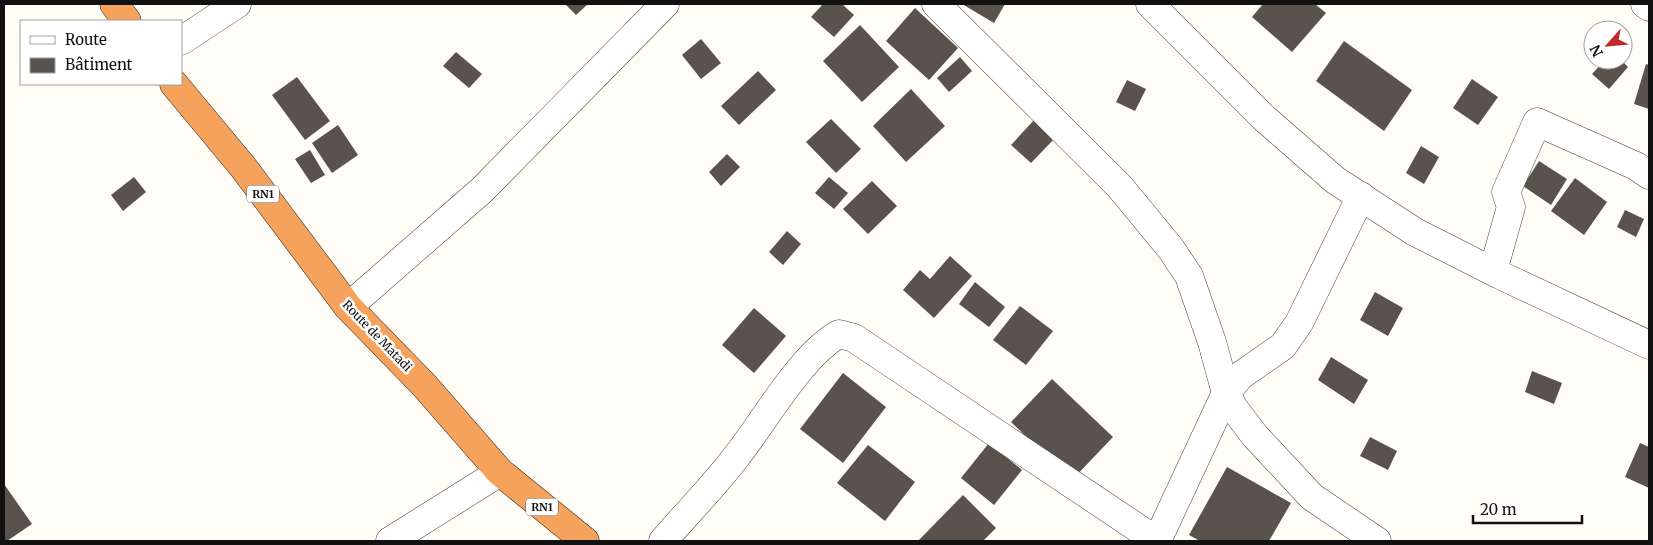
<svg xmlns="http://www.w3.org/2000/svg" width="1653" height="545" font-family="Merriweather,serif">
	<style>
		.building { fill: #5a524d }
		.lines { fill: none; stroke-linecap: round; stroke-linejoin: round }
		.street-casing { stroke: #444; stroke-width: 29 }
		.highway-casing { stroke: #222; stroke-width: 29 }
		.street { stroke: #fff; stroke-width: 28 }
		.highway { stroke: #f5a25d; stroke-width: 28 }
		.labels { text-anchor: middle; stroke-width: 5; stroke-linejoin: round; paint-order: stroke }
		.shield { fill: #fff; stroke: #585858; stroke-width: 1 }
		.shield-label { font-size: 11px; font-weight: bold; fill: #111 }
		.street-label { font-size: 12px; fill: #111; stroke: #fff }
	</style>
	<rect width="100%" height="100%" fill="#fffdf5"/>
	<g class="building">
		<polygon points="565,4 588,4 576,15"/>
		<polygon points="823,4 842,4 854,15 834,37 811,17"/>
		<polygon points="962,4 1005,4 994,23"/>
		<polygon points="1263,4 1315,4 1326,13 1292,52 1252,17"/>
		<polygon points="915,8 958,48 929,80 886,41"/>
		<polygon points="860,25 899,67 862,102 823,61"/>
		<polygon points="701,39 721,63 701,79 682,55"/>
		<polygon points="1344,41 1412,90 1384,131 1316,81"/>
		<polygon points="456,52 482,74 469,88 443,66"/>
		<polygon points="960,57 972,71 949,92 937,78"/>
		<polygon points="1605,60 1621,60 1628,67 1609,89 1592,74"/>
		<polygon points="1646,64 1649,65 1649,109 1634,104"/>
		<polygon points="758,71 776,90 739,125 721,106"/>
		<polygon points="297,77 330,121 305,140 272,95"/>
		<polygon points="1472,79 1498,97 1478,125 1453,108"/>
		<polygon points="1127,80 1146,89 1135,111 1116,102"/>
		<polygon points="911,89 945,126 906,162 873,126"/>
		<polygon points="831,119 861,149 836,173 806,142"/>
		<polygon points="1035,119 1055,138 1031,163 1011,145"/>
		<polygon points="338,125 358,155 332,173 312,143"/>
		<polygon points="1421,146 1439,157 1424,184 1406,173"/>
		<polygon points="310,150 325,175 311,183 295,159"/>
		<polygon points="727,154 740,167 721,186 709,172"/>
		<polygon points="1539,161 1567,179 1551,205 1523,186"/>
		<polygon points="134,177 146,192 123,211 111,195"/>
		<polygon points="829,177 848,193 834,209 815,193"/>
		<polygon points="1575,178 1607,202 1584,235 1551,211"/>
		<polygon points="872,181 897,206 868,234 843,209"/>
		<polygon points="1625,210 1644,219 1636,237 1617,227"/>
		<polygon points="787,231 801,244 783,265 769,252"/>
		<polygon points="950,256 972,276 934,318 903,290 920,270 930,279"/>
		<polygon points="975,282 1005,307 989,327 959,304"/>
		<polygon points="1375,292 1403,308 1388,336 1360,320"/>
		<polygon points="1020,306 1053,331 1026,365 993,340"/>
		<polygon points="754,308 786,336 754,373 722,345"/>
		<polygon points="1331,357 1368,380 1354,404 1318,380"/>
		<polygon points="1532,371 1562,383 1554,404 1525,392"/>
		<polygon points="843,373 886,407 843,463 800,429"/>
		<polygon points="1052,379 1113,437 1072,480 1011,422"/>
		<polygon points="1370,437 1397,451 1388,470 1360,456"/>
		<polygon points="989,443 1022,470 994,505 961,478"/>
		<polygon points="1640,443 1649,447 1649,488 1625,477"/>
		<polygon points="868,445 915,482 885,521 837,483"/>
		<polygon points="1227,467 1291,503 1269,541 1200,541 1189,535"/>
		<polygon points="4,484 32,524 7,541 4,541"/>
		<polygon points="963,495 996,528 983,541 918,541"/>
	</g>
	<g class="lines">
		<g class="street-casing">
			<g id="street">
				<polyline points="936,4 1120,187 1171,249 1189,276 1212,342 1226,393 1233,407 1255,436 1312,497 1377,541"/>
				<polyline points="1150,4 1264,118 1335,180 1415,232 1500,275 1649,345"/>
				<polyline points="1645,4 1649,7"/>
				<polyline points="181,41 237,4"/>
				<polyline points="1493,271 1511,207 1506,192 1537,122 1636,166 1649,175"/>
				<polyline points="348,307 482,190 665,4"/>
				<polyline points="390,541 500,472"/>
				<path d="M663,541C687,513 714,486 736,457C764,422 801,355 839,334L854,338L1157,541"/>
				<polyline points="1157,541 1226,393 1240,376 1283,346 1299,323 1361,196"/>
			</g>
		</g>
		<g class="highway-casing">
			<g id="highway">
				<polyline points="114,4 127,21"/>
				<polyline points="174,84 243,167 348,307 424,385 500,472 585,541"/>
			</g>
		</g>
		<use href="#street" class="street"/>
		<use href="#highway" class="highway"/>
	</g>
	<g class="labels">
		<g class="shield">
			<rect x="247" y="185.5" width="32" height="17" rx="4"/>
			<rect x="526" y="498.5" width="32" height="17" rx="4"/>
		</g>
		<g class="shield-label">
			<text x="263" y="198">RN1</text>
			<text x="542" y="511">RN1</text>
		</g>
		<g class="street-label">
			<text transform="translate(377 336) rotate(46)" y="4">Route de Matadi</text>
		</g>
	</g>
	<rect width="1653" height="545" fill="none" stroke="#111111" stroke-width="10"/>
	<rect x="20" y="20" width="162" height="65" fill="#ffffff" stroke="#a0a0a0"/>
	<rect x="30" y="36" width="25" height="8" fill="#ffffff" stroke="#a0a0a0"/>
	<text x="65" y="45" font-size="15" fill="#111111">Route</text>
	<rect x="30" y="58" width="25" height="15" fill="#5a524d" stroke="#a0a0a0"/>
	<text x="65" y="70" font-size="15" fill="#111111">Bâtiment</text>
	<g transform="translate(1608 45) rotate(243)"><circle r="24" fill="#ffffff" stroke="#a0a0a0"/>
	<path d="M0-4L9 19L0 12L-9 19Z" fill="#c4262e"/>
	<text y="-8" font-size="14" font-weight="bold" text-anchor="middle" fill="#111111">N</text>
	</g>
	<path d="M1473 515v8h109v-8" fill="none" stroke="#111111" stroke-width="2.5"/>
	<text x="1480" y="515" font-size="15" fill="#111111" stroke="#ffffff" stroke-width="4" paint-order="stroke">20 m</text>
</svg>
